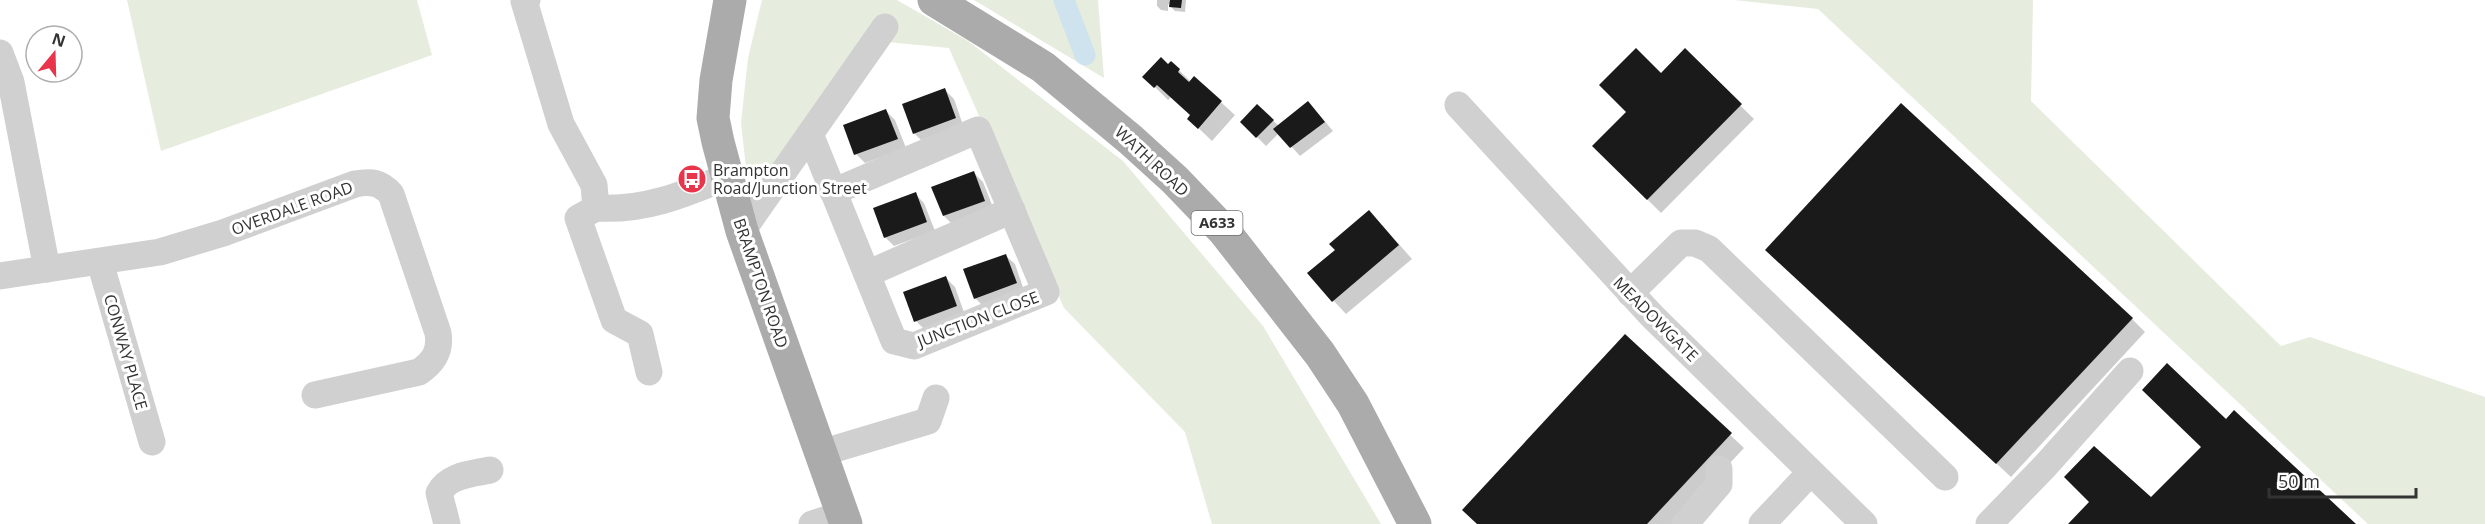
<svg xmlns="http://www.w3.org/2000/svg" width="2485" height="524" font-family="'Open Sans',sans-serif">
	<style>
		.green { fill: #e6ecde }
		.shadow { fill: #0003 }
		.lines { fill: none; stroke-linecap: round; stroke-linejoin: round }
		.canal { stroke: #cee3ee; stroke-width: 21 }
		.building { fill: #1a1a1a }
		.minor { stroke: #d0d0d0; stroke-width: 27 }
		.major { stroke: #ababab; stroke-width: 33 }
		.labels { text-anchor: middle; stroke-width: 6; stroke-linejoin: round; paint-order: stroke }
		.shield { fill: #fff; stroke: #707070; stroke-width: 1.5 }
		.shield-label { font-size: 15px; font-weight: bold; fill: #333 }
		.street-label { font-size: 16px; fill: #333; stroke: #fff }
		.poi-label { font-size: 16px; fill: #333; stroke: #fff; text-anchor: start }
	</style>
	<rect width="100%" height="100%" fill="#fff"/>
	<g class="green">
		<polygon points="127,0 417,0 432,55 161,151"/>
		<polygon points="762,0 897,0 968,41 1123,161 1263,326 1381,524 1212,524 1185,432 1064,308 949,48 887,42 753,230 741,123 748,58"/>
		<polygon points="974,0 1098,0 1104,78"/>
		<polygon points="1734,0 2033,0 2031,101 2281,346 2310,337 2485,397 2485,524 2368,524 1818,9"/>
	</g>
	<g class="shadow">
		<polygon points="1157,0 1186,0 1185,12 1175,11 1168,4 1168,11 1161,10 1157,6"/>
		<polygon points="1685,51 1754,119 1661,213 1594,146"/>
		<polygon points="1169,66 1179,70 1191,82 1194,78 1235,115 1212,141 1189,119 1192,115 1171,97 1168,100 1145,77"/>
		<polygon points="945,90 954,99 964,128 923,142 914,133"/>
		<polygon points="1257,106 1279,126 1317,112 1333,131 1300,156 1279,133 1266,146 1242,122"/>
		<polygon points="886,111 895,120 906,148 865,163 856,154"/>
		<polygon points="974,173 983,182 994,210 953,225 944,216"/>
		<polygon points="915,194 924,203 935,231 894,246 885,237"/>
		<polygon points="1382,225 1412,259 1346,314 1333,300"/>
		<polygon points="1005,255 1015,264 1025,293 984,307 975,298"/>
		<polygon points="1780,263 2132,319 2145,332 2011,477"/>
		<polygon points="946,278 955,287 965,315 925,330 916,321"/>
		<polygon points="1625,336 1744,448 1673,524 1479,524"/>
	</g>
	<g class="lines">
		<polyline class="canal" points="1064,0 1085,55"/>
	</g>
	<g class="building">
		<polygon points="1170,0 1182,0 1181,8 1169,7"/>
		<polygon points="1636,48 1661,73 1685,48 1742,104 1647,200 1592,146 1626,112 1599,85"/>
		<polygon points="1161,57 1168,64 1171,61 1180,69 1178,72 1189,82 1194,76 1222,101 1198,129 1187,119 1190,115 1157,85 1154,88 1142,77"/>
		<polygon points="945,88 956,118 913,134 902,104"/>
		<polygon points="1308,101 1325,122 1290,148 1273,129"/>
		<polygon points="1901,103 2133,318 1996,464 1765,250"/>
		<polygon points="1257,104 1274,120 1256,138 1240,122"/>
		<polygon points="886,109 898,139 854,155 843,125"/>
		<polygon points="974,171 985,201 943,216 931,187"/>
		<polygon points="916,192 927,222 884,238 873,208"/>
		<polygon points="1369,210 1399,245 1332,302 1307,273 1335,250 1329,244"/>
		<polygon points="1006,254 1017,283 974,299 963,269"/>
		<polygon points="946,276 957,306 914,322 903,292"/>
		<polygon points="1625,334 1732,433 1647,524 1477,524 1462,510"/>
		<polygon points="2167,363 2226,419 2234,410 2356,524 2068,524 2089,502 2064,477 2094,446 2151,497 2201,447 2142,390"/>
	</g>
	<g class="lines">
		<g class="minor">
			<polyline points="527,0 524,1 561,124 594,185 596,208"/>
			<polyline points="0,53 11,82 47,269"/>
			<polyline points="1458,105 1652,316 1864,524"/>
			<polyline points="810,134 894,341 914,346 1046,292 978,130 833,192"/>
			<polyline points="596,208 578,218 614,320 640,334 649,372"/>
			<path d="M596,208C644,211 683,195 726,177"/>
			<polyline points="742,231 885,27"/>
			<polyline points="100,262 152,442"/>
			<polyline points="867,274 1012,210"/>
			<path d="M0,276L160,252L223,233L355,184C371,181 380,182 391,194L438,333C441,351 434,362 419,372L315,395"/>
			<polyline points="1630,293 1681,243 1695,243 1709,249 1945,477"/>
			<polyline points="821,453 928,421 936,398"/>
			<path d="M447,524L439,493C448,475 472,474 490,470"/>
			<polyline points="812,524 843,514"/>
			<polyline points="1685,524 1719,484 1719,469"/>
			<polyline points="1762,524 1810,473"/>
			<polyline points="1989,524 2046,465 2130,371"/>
		</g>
		<g class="major">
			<polyline points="730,0 716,80 713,118 718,142 742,231 846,524"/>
			<polyline points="934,0 1043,67 1131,140 1175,180 1224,231 1320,354 1353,404 1415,524"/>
		</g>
	</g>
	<defs>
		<g id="bus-disc" transform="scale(1.5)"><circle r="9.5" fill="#e9354b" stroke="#fff"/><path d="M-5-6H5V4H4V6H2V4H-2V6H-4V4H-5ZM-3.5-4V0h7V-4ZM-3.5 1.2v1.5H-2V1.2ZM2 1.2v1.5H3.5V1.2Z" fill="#fff"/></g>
	</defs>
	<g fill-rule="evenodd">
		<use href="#bus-disc" x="692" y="179"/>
	</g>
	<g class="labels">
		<rect class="shield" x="1191.5" y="211" width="51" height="24" rx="4.5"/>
		<g class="shield-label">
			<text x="1217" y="228">A633</text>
		</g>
		<g class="street-label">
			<text transform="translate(1152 161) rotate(43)" y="6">WATH ROAD</text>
			<text transform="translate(292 208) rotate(-20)" y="6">OVERDALE ROAD</text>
			<text transform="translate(761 283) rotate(71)" y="6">BRAMPTON ROAD</text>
			<text transform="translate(978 319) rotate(-21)" y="6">JUNCTION CLOSE</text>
			<text transform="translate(1656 319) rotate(45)" y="6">MEADOWGATE</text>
			<text transform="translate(126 352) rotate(74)" y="6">CONWAY PLACE</text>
		</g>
		<g class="poi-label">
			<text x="713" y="176">Brampton<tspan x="713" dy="18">Road/Junction Street</tspan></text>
		</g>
	</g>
	<g transform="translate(54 54) rotate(19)"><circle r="28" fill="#ffffff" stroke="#adadad" stroke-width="1.5"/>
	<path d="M0-4.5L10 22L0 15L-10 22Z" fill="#e9354b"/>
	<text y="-9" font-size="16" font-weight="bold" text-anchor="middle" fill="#333333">N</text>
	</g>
	<path d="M2269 488v9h147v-9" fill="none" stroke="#333333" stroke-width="3"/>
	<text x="2278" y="488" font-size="18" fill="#333333" stroke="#ffffff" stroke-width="4.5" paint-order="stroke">50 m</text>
</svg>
